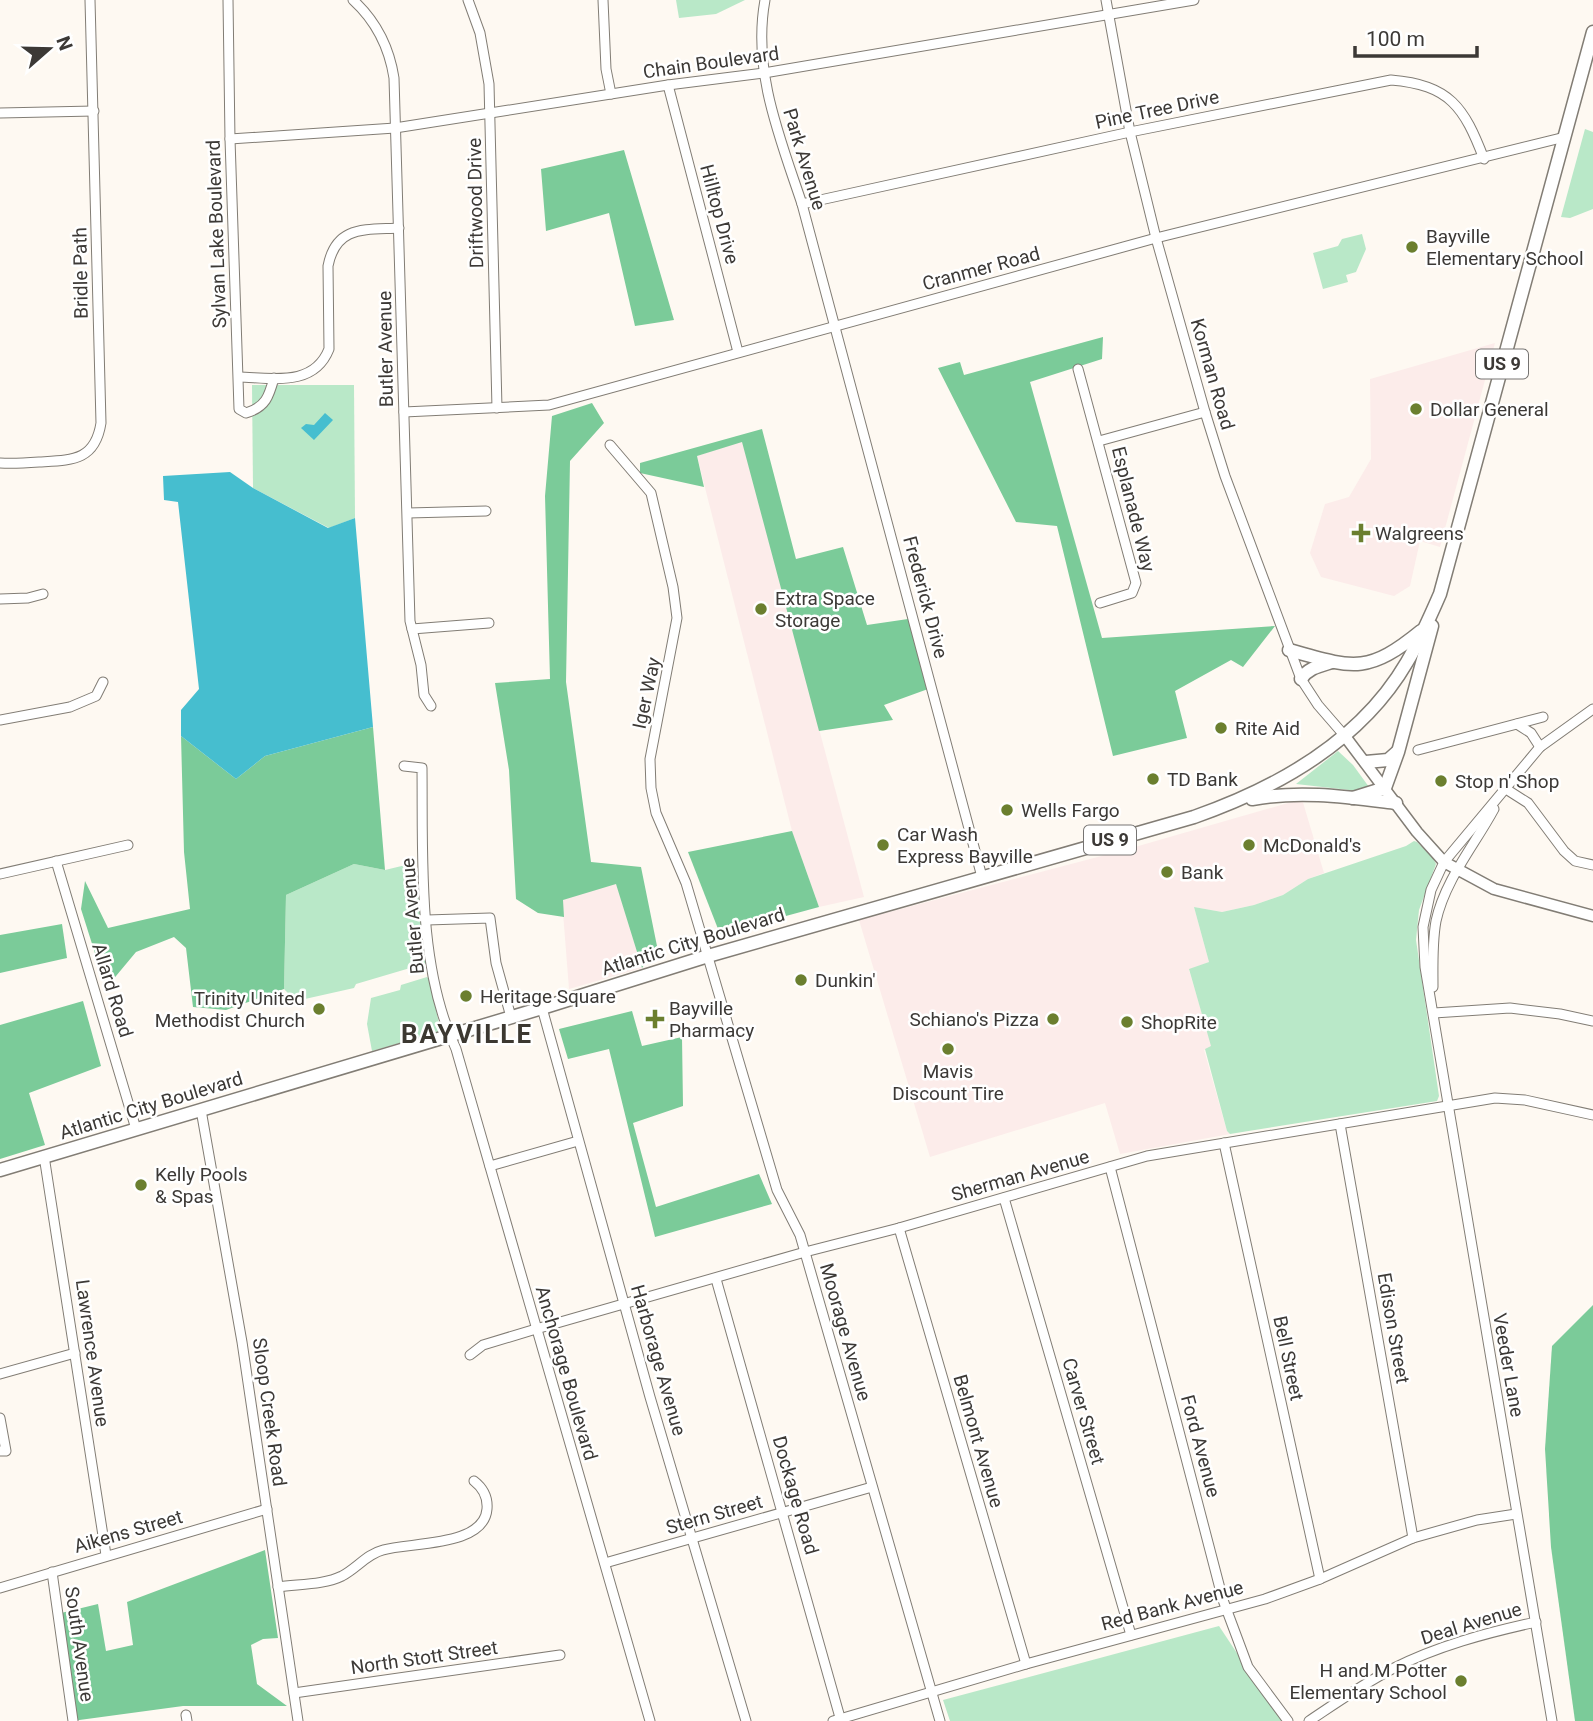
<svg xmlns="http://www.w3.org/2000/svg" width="1593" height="1721" font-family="Roboto,sans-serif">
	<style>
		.commercial { fill: #fcecea }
		.green { fill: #b9e8c8 }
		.forest { fill: #7bcb99 }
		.water { fill: #46becf }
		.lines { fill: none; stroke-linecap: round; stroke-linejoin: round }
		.minor-casing { stroke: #827d75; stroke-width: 11 }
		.major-casing { stroke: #827d75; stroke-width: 13 }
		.highway-casing { stroke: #827d75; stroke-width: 15 }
		.minor { stroke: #fff; stroke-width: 9 }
		.major { stroke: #fff; stroke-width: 10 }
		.highway { stroke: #fff; stroke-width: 12 }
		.poi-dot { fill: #6b7f2f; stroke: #fff; stroke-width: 2.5 }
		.labels { text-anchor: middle; stroke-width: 5; stroke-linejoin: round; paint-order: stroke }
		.shield { fill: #fff; stroke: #767472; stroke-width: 2 }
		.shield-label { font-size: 18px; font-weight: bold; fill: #3c3936 }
		.street-label { font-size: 19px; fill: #3c3936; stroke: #fff }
		.poi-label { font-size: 19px; fill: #3c3936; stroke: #fff; text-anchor: start }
		.district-label { font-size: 26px; font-weight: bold; letter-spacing: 2px; fill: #3c3831; stroke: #fff }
	</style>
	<rect width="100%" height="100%" fill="#fef9f2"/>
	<g class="commercial">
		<polygon points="1495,343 1440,547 1420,541 1410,586 1394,596 1321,577 1310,553 1325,504 1349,497 1371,459 1370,379"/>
		<polygon points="742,441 864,897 819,907 792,831 697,456"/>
		<polygon points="1302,799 1324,873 1308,879 1283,895 1254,905 1222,912 1194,907 1209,962 1189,970 1212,1047 1204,1050 1227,1131 1230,1134 1120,1154 1105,1103 930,1157 859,920 1128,849"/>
		<polygon points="616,883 642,968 569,989 562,900"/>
	</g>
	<g class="green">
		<polygon points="676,0 745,0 716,14 679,18"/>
		<polygon points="1585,129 1593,132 1593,209 1570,218 1561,217"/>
		<polygon points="1362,234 1366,249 1356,272 1346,275 1348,282 1323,289 1313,253 1338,246 1342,239"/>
		<polygon points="252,385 354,385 355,518 329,528 253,488"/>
		<polygon points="1338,751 1353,765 1369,787 1358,791 1296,784"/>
		<polygon points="1414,841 1417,842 1433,858 1436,864 1419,910 1416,940 1439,1096 1437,1101 1230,1134 1227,1131 1205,1049 1211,1046 1189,969 1209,962 1194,907 1222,912 1254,905 1283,895 1308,879 1406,846"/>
		<polygon points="414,863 427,963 356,984 354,988 296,1001 284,989 286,895 354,864 385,870"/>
		<path d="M427,977C437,987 434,1011 440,1025L438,1032L372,1051L367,1024L371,998L400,990L401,985Z"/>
		<polygon points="1219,1626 1282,1721 950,1721 943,1700"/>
	</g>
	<g class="forest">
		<polygon points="624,150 674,320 635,326 609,213 546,231 541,169"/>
		<polygon points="1103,337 1102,359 1030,382 1102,638 1275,626 1243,667 1231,660 1175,691 1187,738 1113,756 1057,526 1016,522 938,368 960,362 964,375"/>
		<polygon points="592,403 604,423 570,461 566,682 591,862 641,867 657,946 642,968 616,884 563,900 564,917 538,913 516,899 509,770 495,683 550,679 545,496 552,416"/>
		<polygon points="762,429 796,559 843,547 867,625 908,619 928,689 884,705 893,720 819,731 742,442 697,456 704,487 640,473 640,463"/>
		<polygon points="373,727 385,870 354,864 286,895 284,989 226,1010 193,1007 186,948 174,937 136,952 106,988 81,909 85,881 108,928 190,909 184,852 181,736 236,779 265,756"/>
		<polygon points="792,831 819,907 720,934 688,852"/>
		<polygon points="62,924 67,958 0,973 0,935"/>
		<polygon points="83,1001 101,1066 29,1093 45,1145 0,1159 0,1025"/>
		<polygon points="632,1011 642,1046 682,1037 683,1106 633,1123 656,1207 759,1174 772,1204 655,1237 609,1049 568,1059 559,1029"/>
		<polygon points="1593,1305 1593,1721 1575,1721 1551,1547 1545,1449 1552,1346"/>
		<polygon points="265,1550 278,1638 263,1639 251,1645 257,1684 287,1706 183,1706 72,1721 57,1614 98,1604 106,1651 133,1645 127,1602"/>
	</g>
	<g class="water">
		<polygon points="325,413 333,420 314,440 301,428 306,424 314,425"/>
		<polygon points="230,472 253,488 328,528 355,518 373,727 265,756 236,779 181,736 181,710 199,689 178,502 164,500 163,476"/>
	</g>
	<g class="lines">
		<g class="minor-casing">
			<g id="minor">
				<path d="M228,0L230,139L239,409L246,413C266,407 269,396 274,378"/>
				<path d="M353,0C376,21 389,46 394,78L410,621L421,665L424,695L431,706"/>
				<polyline points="468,0 480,33 489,84 497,408"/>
				<polyline points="603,0 606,69 611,94"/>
				<path d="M765,0C752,71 780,138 802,204L982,877"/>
				<polyline points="1106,0 1130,132 1156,238 1205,412 1225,476 1301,679 1318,705 1344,735"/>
				<polyline points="668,85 738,352"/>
				<polyline points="0,113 94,111"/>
				<polyline points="230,139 395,128 668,85 764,73 1194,0"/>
				<path d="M802,204L1130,132L1391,80C1450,85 1464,107 1484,159"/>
				<polyline points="1078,369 1136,583 1132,593 1100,603"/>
				<path d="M239,377C273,378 314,387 329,349L328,266C336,225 365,230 399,228"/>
				<polyline points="404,412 549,405 1156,238 1565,137"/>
				<polyline points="1099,441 1205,412"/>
				<polyline points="610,445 651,493 673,587 677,618 650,759 651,788 656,813 686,883 777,1190 800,1235 940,1721"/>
				<path d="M0,463C13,464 26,463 39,462C72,460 95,461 101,423L90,0"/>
				<polyline points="408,513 486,511"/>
				<polyline points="0,599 28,598 43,594"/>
				<polyline points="412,629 489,623"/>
				<polyline points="0,720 70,707 96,696 103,682"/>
				<polyline points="1517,724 1531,733 1540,747"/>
				<polyline points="1418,750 1543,717"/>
				<path d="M404,766L422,768C423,857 417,967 456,1049L650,1721"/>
				<polyline points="1506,789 1528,803 1564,851 1575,861 1593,865"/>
				<polyline points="56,861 136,1129"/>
				<polyline points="0,874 128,845"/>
				<polyline points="427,920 490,918 496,963 511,1017"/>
				<path d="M1433,987C1433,966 1432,943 1436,921C1445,880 1474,846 1494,809"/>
				<polyline points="542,1008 650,1397 746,1721"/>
				<polyline points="1434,1013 1510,1008 1560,1014 1593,1021"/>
				<polyline points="201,1110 242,1342 298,1721"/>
				<polyline points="1340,1124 1413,1538"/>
				<polyline points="1224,1143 1320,1579"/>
				<polyline points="44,1156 106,1555"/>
				<polyline points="490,1166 578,1141"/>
				<polyline points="1110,1167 1223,1600 1248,1667 1288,1721"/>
				<polyline points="1004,1198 1131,1635"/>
				<polyline points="899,1228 1026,1664"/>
				<polyline points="716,1279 841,1721"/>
				<polyline points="470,1355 483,1345 536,1329 805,1252 899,1228 1147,1156 1495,1098 1525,1100 1593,1115"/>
				<polyline points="0,1374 75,1353"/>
				<polyline points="0,1418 6,1451 0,1451"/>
				<polyline points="605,1563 872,1487"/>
				<polyline points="52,1572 73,1721"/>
				<path d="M278,1587C298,1584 324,1585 342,1576C357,1568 367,1554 383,1550C411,1542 484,1547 487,1509C488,1497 483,1488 474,1481"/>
				<polyline points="0,1588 267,1509"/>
				<polyline points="294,1693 560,1655"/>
				<polyline points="186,1715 187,1721"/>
				<polyline points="833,1721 1026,1664 1265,1599 1320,1579 1413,1538 1477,1520 1516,1514"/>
				<path d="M1309,1721C1336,1703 1363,1684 1392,1669C1437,1646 1486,1633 1536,1622"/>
				<polyline points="1552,1721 1425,967 1423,927 1431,890 1444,862 1540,747 1593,709"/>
			</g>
		</g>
		<g class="major-casing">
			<polyline id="major" points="1344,735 1417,832 1444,862 1494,889 1593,916"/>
		</g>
		<g class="highway-casing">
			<g id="highway">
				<path d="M1289,650C1353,668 1367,675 1421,631"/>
				<path d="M1301,679C1308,668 1319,666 1332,662"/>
				<polyline points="1366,762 1388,760 1397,752"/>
				<polyline points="1353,798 1385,788 1398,752 1432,626"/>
				<path d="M1252,799C1301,790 1347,797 1396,803"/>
				<path d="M0,1170L542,1008L708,956L1194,817C1277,788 1361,741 1407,662C1420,640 1430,617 1440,594L1593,32"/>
			</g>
		</g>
		<use href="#minor" class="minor"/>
		<use href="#major" class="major"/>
		<use href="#highway" class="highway"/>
	</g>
	<g class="poi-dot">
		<circle cx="1412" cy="247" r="7"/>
		<circle cx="1416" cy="409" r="7"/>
		<path d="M1357.5 522.5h7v7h7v7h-7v7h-7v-7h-7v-7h7z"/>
		<circle cx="761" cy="609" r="7"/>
		<circle cx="1221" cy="728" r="7"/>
		<circle cx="1153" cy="779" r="7"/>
		<circle cx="1441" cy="781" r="7"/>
		<circle cx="1007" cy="810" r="7"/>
		<circle cx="883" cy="845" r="7"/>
		<circle cx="1249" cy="845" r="7"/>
		<circle cx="1167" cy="872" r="7"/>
		<circle cx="801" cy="980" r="7"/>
		<circle cx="466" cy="996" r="7"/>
		<circle cx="319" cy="1009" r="7"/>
		<path d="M651.5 1008.5h7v7h7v7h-7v7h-7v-7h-7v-7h7z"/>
		<circle cx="1053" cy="1019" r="7"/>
		<circle cx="1127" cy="1022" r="7"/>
		<circle cx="948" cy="1049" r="7"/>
		<circle cx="141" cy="1185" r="7"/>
		<circle cx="1461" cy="1681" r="7"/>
	</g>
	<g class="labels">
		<g class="shield">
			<rect x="1476" y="349.5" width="52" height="29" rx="5"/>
			<rect x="1084" y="825.5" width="52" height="29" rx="5"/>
		</g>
		<g class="shield-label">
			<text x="1502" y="370">US 9</text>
			<text x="1110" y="846">US 9</text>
		</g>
		<g class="street-label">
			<text transform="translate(711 62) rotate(-8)" y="7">Chain Boulevard</text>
			<text transform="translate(1157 109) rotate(-12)" y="7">Pine Tree Drive</text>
			<text transform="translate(805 159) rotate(73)" y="7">Park Avenue</text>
			<text transform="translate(475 203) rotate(-91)" y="7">Driftwood Drive</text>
			<text transform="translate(720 214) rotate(75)" y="7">Hilltop Drive</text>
			<text transform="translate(216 234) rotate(-92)" y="7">Sylvan Lake Boulevard</text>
			<text transform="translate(981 268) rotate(-15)" y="7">Cranmer Road</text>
			<text transform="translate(80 273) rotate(-91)" y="7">Bridle Path</text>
			<text transform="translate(385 349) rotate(-91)" y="7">Butler Avenue</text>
			<text transform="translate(1213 374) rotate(74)" y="7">Korman Road</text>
			<text transform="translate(1134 509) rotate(76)" y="7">Esplanade Way</text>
			<text transform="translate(926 597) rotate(75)" y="7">Frederick Drive</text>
			<text transform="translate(646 693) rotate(-78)" y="7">Iger Way</text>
			<text transform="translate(412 916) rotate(-95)" y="7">Butler Avenue</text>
			<text transform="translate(693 941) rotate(-17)" y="7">Atlantic City Boulevard</text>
			<text transform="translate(113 990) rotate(73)" y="7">Allard Road</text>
			<text transform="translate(151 1105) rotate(-17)" y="7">Atlantic City Boulevard</text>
			<text transform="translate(1020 1175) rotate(-16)" y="7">Sherman Avenue</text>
			<text transform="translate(1394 1328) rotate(80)" y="7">Edison Street</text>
			<text transform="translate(846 1332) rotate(74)" y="7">Moorage Avenue</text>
			<text transform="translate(93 1353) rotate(82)" y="7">Lawrence Avenue</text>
			<text transform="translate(1289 1358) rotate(78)" y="7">Bell Street</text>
			<text transform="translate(659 1360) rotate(74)" y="7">Harborage Avenue</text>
			<text transform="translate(1509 1365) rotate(80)" y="7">Veeder Lane</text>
			<text transform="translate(567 1373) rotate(74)" y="7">Anchorage Boulevard</text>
			<text transform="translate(1084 1411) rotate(74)" y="7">Carver Street</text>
			<text transform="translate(270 1412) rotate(82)" y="7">Sloop Creek Road</text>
			<text transform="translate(979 1441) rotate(74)" y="7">Belmont Avenue</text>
			<text transform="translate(1201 1446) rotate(75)" y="7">Ford Avenue</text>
			<text transform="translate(796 1495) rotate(74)" y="7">Dockage Road</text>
			<text transform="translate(714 1514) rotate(-16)" y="7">Stern Street</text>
			<text transform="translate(128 1531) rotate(-16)" y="7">Aikens Street</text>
			<text transform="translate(1172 1605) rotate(-15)" y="7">Red Bank Avenue</text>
			<text transform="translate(1471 1623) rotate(-17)" y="7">Deal Avenue</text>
			<text transform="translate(80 1644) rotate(82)" y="7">South Avenue</text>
			<text transform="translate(424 1657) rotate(-8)" y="7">North Stott Street</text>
		</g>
		<g class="poi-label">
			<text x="1426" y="243">Bayville<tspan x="1426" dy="22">Elementary School</tspan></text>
			<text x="1430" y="416">Dollar General</text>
			<text x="1375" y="540">Walgreens</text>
			<text x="775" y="605">Extra Space<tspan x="775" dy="22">Storage</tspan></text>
			<text x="1235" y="735">Rite Aid</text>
			<text x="1167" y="786">TD Bank</text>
			<text x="1455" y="788">Stop n' Shop</text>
			<text x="1021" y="817">Wells Fargo</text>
			<text x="897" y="841">Car Wash<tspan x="897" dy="22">Express Bayville</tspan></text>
			<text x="1263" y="852">McDonald's</text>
			<text x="1181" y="879">Bank</text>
			<text x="815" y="987">Dunkin'</text>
			<text x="480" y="1003">Heritage Square</text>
			<text x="305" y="1005" text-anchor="end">Trinity United<tspan x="305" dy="22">Methodist Church</tspan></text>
			<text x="669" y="1015">Bayville<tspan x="669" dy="22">Pharmacy</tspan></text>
			<text x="1039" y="1026" text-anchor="end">Schiano's Pizza</text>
			<text x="1141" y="1029">ShopRite</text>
			<text x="948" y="1078" text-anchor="middle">Mavis<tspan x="948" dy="22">Discount Tire</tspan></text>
			<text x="155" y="1181">Kelly Pools<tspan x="155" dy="22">&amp; Spas</tspan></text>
			<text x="1447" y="1677" text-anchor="end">H and M Potter<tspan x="1447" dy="22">Elementary School</tspan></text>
		</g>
		<g class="district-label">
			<text x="467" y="1043">BAYVILLE</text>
		</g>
	</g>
	<g transform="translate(49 49) rotate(70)" stroke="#ffffff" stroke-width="5" paint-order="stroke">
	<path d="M0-5L12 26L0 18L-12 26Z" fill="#3c3936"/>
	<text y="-10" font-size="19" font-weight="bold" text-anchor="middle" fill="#3c3936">N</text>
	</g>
	<path d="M1355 46v10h122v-10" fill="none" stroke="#3c3936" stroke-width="3.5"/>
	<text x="1366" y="46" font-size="21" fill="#3c3936" stroke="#ffffff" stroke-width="5" paint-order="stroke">100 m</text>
</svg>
